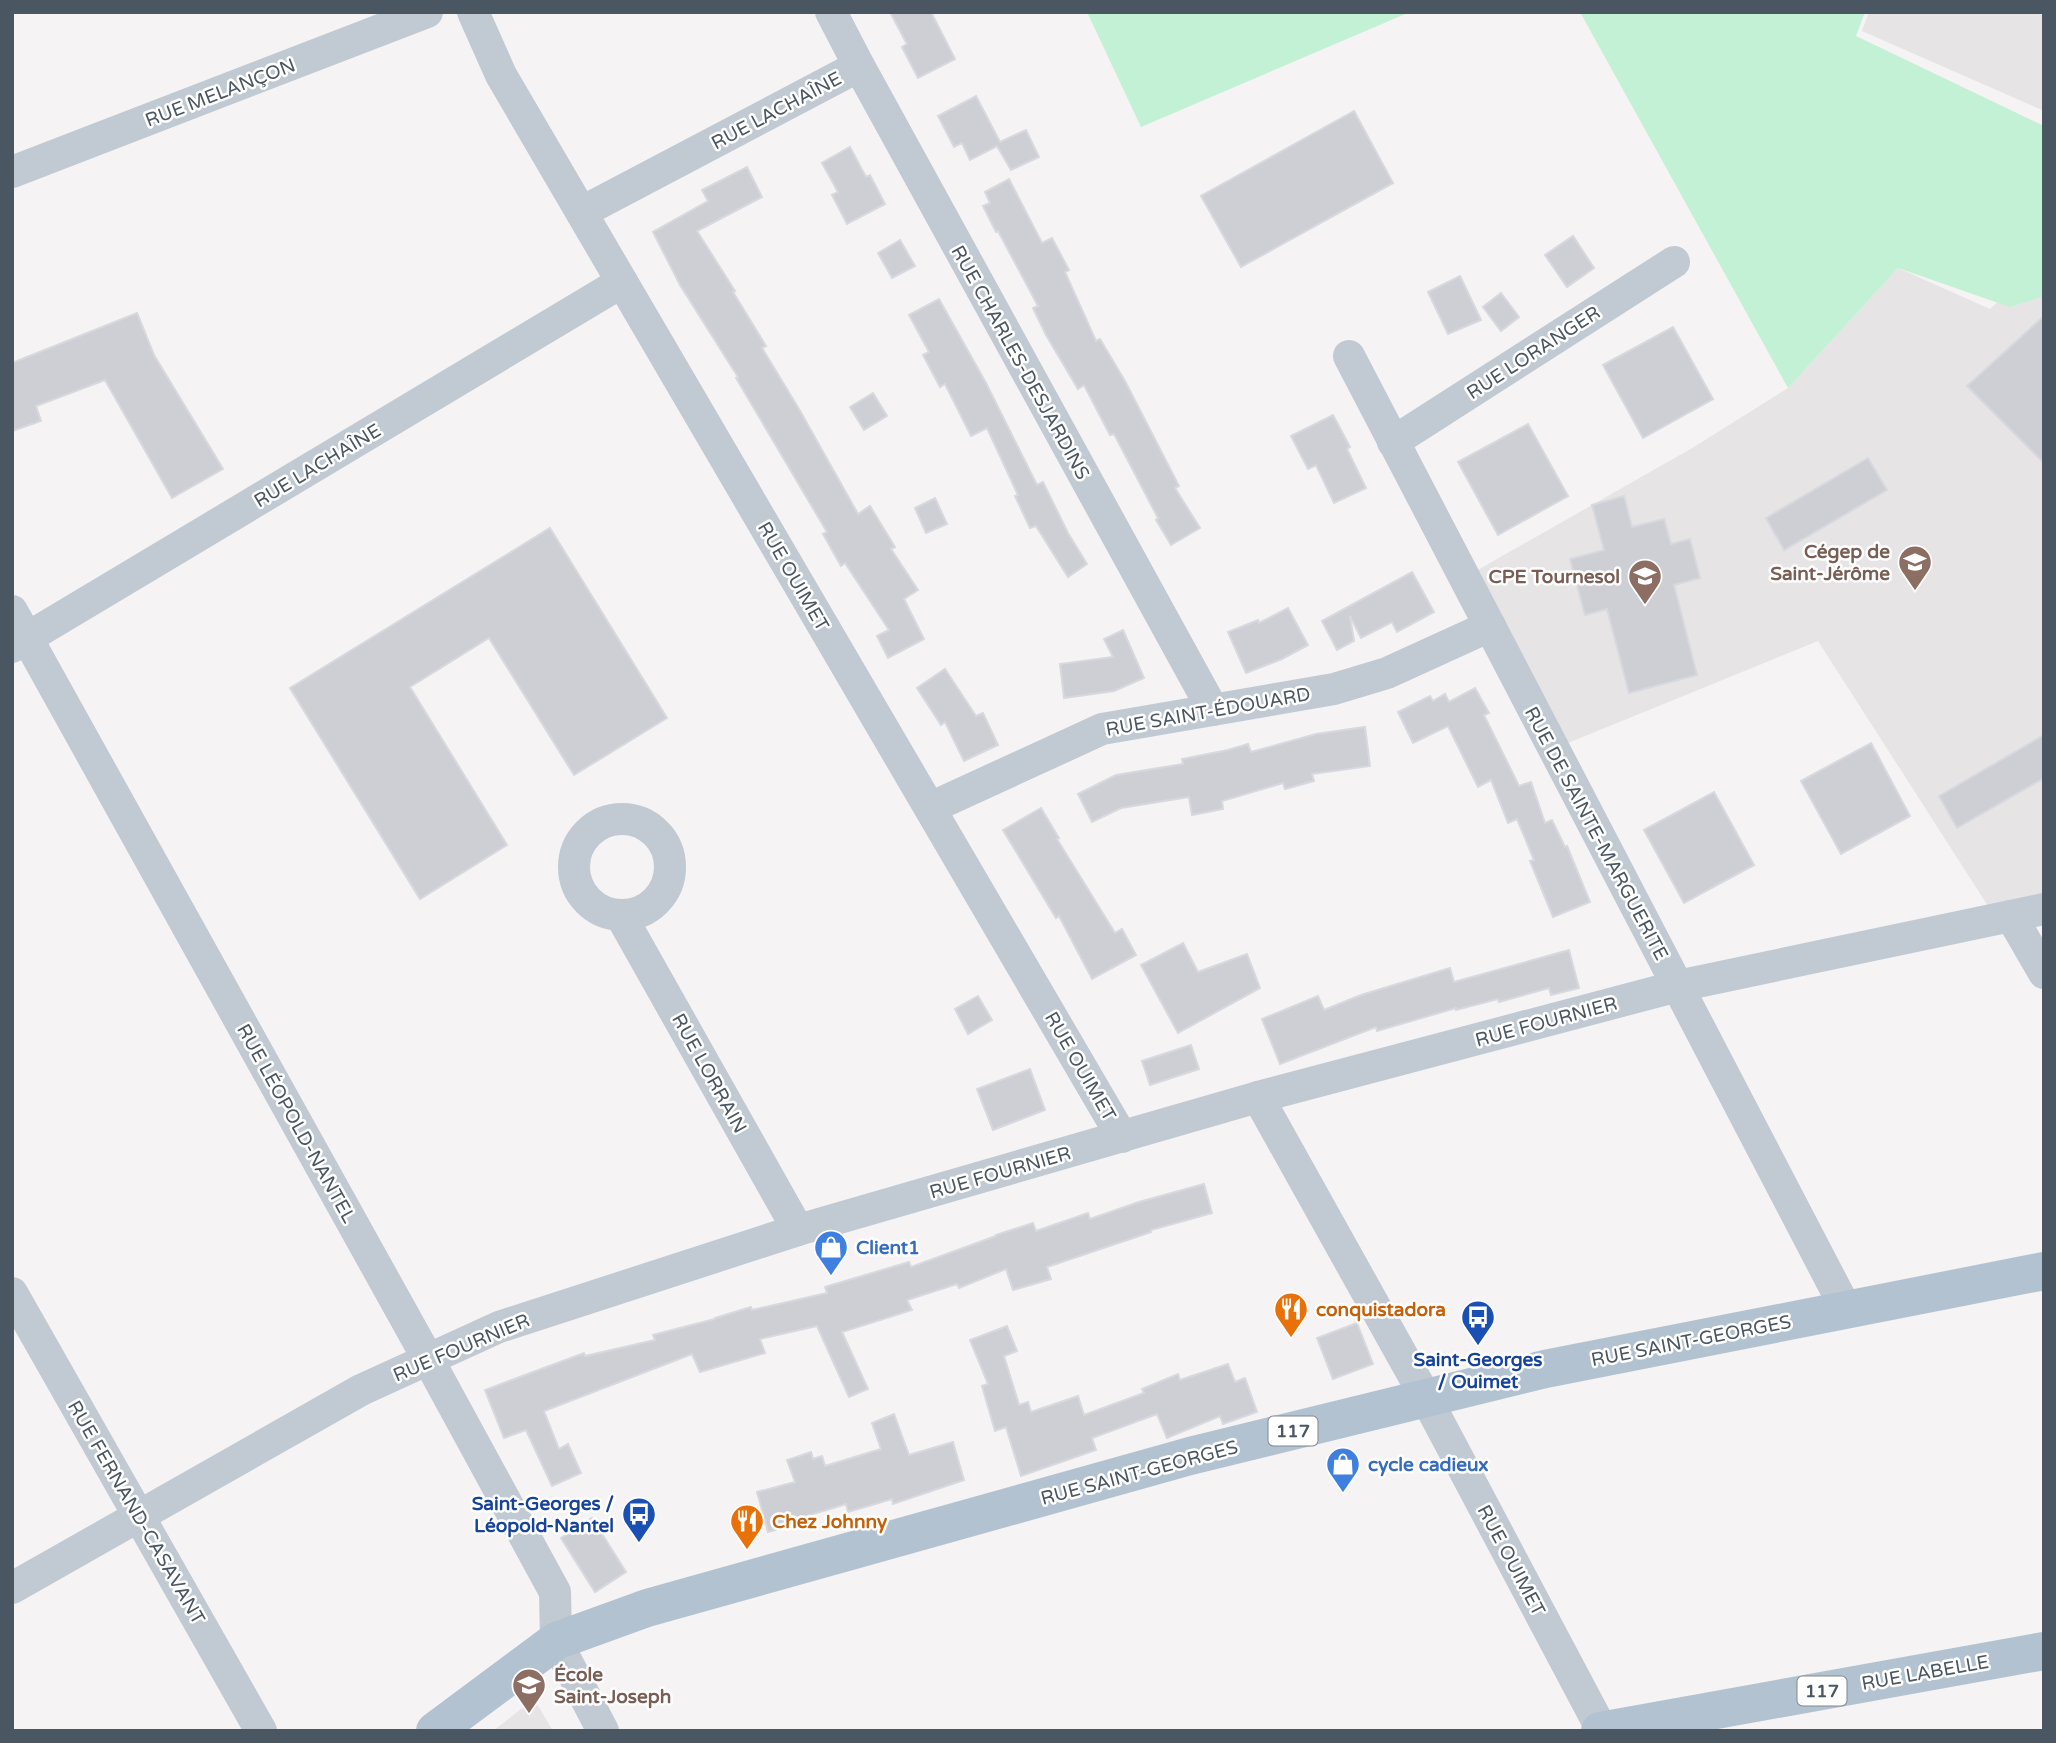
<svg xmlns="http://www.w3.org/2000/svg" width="2056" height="1743" font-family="'Varela Round',sans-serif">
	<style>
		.education { fill: #e6e4e5 }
		.green { fill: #c3f1d5 }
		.building { fill: #cdcfd5; stroke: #d7d9de; stroke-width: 2 }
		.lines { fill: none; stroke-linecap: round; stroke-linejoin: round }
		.minor { stroke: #c1cad2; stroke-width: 32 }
		.major { stroke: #b3c2d1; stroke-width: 38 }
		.labels { text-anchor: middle; stroke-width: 5; stroke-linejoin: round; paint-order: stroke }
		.shield { fill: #fff; stroke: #808990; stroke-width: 2 }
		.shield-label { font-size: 18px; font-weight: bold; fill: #4a5661 }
		.street-label { font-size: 19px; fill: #4a5661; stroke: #fff }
		.education-label { font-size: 19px; font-weight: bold; fill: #785e54; stroke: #fff; text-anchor: end }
		.shop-label { font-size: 19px; font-weight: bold; fill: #366cbe; stroke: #fff; text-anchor: start }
		.food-label { font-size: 19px; font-weight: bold; fill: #c56008; stroke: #fff; text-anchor: start }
		.transit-label { font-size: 19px; font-weight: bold; fill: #164399; stroke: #fff }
	</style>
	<rect width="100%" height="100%" fill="#f5f3f3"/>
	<g class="education">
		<polygon points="1869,12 2044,12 2044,111 1862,31"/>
		<polygon points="1898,268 1990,309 2030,272 2044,276 2044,896 1988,906 1818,641 1568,743 1476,571 1694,447 1788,388"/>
		<polygon points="534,1699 553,1731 493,1731"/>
	</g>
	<g class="green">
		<polygon points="1087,12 1410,12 1141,127"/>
		<polygon points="1580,12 1865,12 1856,36 2044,126 2044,296 2010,307 1898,268 1788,388"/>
	</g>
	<g class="building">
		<polygon points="890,12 931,12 955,59 918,78 902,47 907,44"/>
		<polygon points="976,96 1000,142 1026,130 1039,157 1011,170 997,146 970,160 962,143 954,147 938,116"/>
		<polygon points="1354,111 1393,183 1241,267 1201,196"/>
		<polygon points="850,147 866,177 870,175 885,204 847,224 832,195 838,192 822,163"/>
		<polygon points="747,167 762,197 697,231 735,291 733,292 766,346 762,348 799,409 858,514 870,506 895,547 891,549 918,590 904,599 924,639 888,658 877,636 889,630 845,563 841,566 823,534 827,532 736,378 738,377 680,285 653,232 708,201 702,190"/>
		<polygon points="1009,179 1042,243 1052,238 1069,270 1065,272 1096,341 1100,339 1125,381 1179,486 1175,488 1200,528 1171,545 1156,520 1158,518 1114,434 1110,435 1084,385 1078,389 1046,335 1033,308 1038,306 998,231 996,232 983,206 990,203 985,192"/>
		<polygon points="1573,236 1594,268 1567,287 1545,255"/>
		<polygon points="900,240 915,266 892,278 878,253"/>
		<polygon points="1460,276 1481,320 1448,334 1428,292"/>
		<polygon points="1501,293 1519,317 1501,331 1483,307"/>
		<polygon points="939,299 986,383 1037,485 1043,482 1068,533 1087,564 1068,577 1036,526 1030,528 1015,496 1018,495 987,428 971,436 945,384 940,387 923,355 929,352 909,315"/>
		<polygon points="137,313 154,355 223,469 172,498 105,380 36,406 41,421 12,431 12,363"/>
		<polygon points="2044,316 2044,463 1967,386"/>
		<polygon points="1673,327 1713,399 1643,438 1603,365"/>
		<polygon points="873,393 887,416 864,430 850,407"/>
		<polygon points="1333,415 1350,447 1347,449 1366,488 1334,503 1316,465 1308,469 1291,436"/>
		<polygon points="1528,424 1568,496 1498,535 1458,462"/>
		<polygon points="1868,458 1887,490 1784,550 1766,518"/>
		<polygon points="1624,496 1632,527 1664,519 1671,544 1690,539 1700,578 1674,585 1697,675 1629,693 1607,609 1585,615 1570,559 1604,550 1592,505"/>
		<polygon points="935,498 947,524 926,533 915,508"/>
		<polygon points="550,528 667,718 574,775 489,638 410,687 507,845 420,899 290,688"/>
		<polygon points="1412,572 1434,612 1397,632 1392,622 1361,638 1350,616 1354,641 1337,650 1322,621"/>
		<polygon points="1288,608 1308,645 1282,659 1246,673 1228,632 1258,620 1259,623"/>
		<polygon points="1123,630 1144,678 1114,691 1064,698 1060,664 1113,657 1104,639"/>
		<polygon points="945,669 976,716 983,713 998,745 964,761 945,722 941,725 917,688"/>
		<polygon points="1475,688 1489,713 1484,715 1519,786 1531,782 1545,823 1552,820 1565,847 1567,846 1590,902 1553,917 1530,861 1534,860 1517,819 1508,823 1491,780 1478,787 1448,726 1413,743 1398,712 1430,696 1433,701 1445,694 1449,702"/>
		<polygon points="1365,727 1370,766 1312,774 1314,781 1285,789 1283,783 1222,801 1223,809 1192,815 1189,797 1121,808 1092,822 1078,794 1116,775 1183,764 1182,759 1228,750 1248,744 1251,752 1316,734"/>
		<polygon points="2044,735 2044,778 1957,828 1939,796"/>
		<polygon points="1871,743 1910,816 1841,854 1801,781"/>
		<polygon points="1714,792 1754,865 1684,903 1644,830"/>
		<polygon points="1041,808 1059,838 1057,839 1115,933 1122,929 1136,955 1092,979 1059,916 1056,918 1003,830"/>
		<polygon points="1183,943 1198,972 1247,954 1260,988 1178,1033 1141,965"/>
		<polygon points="1569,950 1579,988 1551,995 1549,988 1499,1002 1498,999 1456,1010 1456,1008 1377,1031 1376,1027 1280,1064 1262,1019 1318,996 1324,1010 1361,995 1450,968 1454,982"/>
		<polygon points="978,996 992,1020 968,1034 955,1009"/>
		<polygon points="1191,1045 1199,1069 1150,1085 1142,1061"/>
		<polygon points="1030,1069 1045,1110 993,1130 977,1089"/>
		<polygon points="1204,1184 1212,1213 1151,1230 1151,1232 1047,1267 1051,1279 1013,1290 1006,1269 959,1288 957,1284 907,1300 912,1310 842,1332 868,1389 849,1397 817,1326 760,1339 765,1353 700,1372 692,1354 544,1411 559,1449 568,1444 581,1473 552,1486 526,1430 504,1438 485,1390 584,1353 585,1356 655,1340 653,1335 715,1319 715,1318 751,1307 752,1310 827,1293 825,1287 909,1262 911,1267 996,1236 996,1235 1033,1223 1036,1231 1088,1213 1090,1219 1139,1202"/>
		<polygon points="1357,1323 1373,1364 1333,1379 1317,1338"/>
		<polygon points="1007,1326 1017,1351 1004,1356 1019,1405 1028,1402 1031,1412 1078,1396 1084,1415 1144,1393 1142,1389 1178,1374 1180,1380 1228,1364 1235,1382 1245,1378 1257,1412 1223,1424 1220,1416 1167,1438 1157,1414 1092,1438 1096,1450 1021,1476 1006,1427 995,1431 982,1386 988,1384 970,1340"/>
		<polygon points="894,1414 909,1455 953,1442 964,1480 893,1504 892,1499 848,1512 846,1504 797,1519 798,1524 768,1532 757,1492 795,1482 787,1460 811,1452 813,1459 822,1456 825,1466 881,1449 872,1423"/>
		<polygon points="592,1518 626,1572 595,1592 561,1538"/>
	</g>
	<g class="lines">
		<g class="minor">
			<polyline points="473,12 501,75 1122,1137"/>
			<polyline points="831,12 859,66 1213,710"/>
			<polyline points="12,172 427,12"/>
			<polyline points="582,212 859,66"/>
			<polyline points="1349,356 1846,1309"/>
			<polyline points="1393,442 1674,262"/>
			<polyline points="12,611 428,1359 555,1592 556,1641 603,1731"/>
			<polyline points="12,647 622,282"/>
			<polyline points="930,808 1102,729 1334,689 1387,673 1490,626"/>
			<circle cx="622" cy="867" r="48"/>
			<polyline points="621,916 798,1230"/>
			<polyline points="2011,916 2044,973"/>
			<polyline points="1258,1097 1426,1398 1602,1730"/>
			<polyline points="12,1293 261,1731"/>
			<polyline points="12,1588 361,1390 499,1327 798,1230 1258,1097 1678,986 2044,909"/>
		</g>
		<g class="major">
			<polyline points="435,1731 556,1641 647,1608 1190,1456 1545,1369 2044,1271"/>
			<polyline points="1600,1731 2044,1651"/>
		</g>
	</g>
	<defs>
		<g id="university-pin" transform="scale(1.75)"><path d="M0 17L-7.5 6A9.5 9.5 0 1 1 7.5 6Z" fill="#8d6e63" stroke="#fff"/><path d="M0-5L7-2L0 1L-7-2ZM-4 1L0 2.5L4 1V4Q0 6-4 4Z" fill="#fff"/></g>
		<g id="school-pin" transform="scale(1.75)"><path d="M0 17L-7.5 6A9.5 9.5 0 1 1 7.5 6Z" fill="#8d6e63" stroke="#fff"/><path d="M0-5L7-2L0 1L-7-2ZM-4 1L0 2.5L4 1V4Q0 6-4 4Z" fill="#fff"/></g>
		<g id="shop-pin" transform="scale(1.75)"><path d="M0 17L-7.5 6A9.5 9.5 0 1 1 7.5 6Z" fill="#3f7fe0" stroke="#fff"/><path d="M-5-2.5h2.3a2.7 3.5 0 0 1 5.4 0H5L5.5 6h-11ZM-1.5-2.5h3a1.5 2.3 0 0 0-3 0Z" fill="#fff"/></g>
		<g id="restaurant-pin" transform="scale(1.75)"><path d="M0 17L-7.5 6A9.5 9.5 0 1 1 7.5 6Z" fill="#e8710a" stroke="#fff"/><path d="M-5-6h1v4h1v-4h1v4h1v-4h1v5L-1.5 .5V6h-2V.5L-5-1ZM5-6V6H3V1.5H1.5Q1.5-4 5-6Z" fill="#fff"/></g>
		<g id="bus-pin" transform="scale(1.75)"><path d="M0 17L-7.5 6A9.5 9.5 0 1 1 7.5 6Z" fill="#1a4fb4" stroke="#fff"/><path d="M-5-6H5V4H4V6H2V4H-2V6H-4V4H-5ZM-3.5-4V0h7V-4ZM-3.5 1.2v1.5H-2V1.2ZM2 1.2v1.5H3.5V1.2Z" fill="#fff"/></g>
	</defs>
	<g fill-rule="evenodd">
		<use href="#university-pin" x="1915" y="562"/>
		<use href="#school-pin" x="1645" y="576"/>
		<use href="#shop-pin" x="831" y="1247"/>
		<use href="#restaurant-pin" x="1291" y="1309"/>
		<use href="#bus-pin" x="1478" y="1317"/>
		<use href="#shop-pin" x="1343" y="1464"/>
		<use href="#bus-pin" x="639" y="1514"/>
		<use href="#restaurant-pin" x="747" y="1521"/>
		<use href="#school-pin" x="529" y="1685"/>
	</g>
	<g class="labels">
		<g class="shield">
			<rect x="1268.5" y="1416.5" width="49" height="29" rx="5"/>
			<rect x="1797.5" y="1676.5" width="49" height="29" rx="5"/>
		</g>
		<g class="shield-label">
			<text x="1293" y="1437">117</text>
			<text x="1822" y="1697">117</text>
		</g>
		<g class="street-label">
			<text transform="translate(220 92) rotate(-21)" y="7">RUE MELANÇON</text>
			<text transform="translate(776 110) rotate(-28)" y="7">RUE LACHAÎNE</text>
			<text transform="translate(1533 352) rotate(-33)" y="7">RUE LORANGER</text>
			<text transform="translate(1021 362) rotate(61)" y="7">RUE CHARLES-DESJARDINS</text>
			<text transform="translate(317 465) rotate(-31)" y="7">RUE LACHAÎNE</text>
			<text transform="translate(794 576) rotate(60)" y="7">RUE OUIMET</text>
			<text transform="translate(1208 711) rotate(-10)" y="7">RUE SAINT-ÉDOUARD</text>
			<text transform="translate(1597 833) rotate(62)" y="7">RUE DE SAINTE-MARGUERITE</text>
			<text transform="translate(1546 1021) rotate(-15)" y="7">RUE FOURNIER</text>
			<text transform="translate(1081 1066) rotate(60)" y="7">RUE OUIMET</text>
			<text transform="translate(710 1073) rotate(61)" y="7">RUE LORRAIN</text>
			<text transform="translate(297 1123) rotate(61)" y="7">RUE LÉOPOLD-NANTEL</text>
			<text transform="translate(1000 1172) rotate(-16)" y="7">RUE FOURNIER</text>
			<text transform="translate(1691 1340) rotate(-11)" y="7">RUE SAINT-GEORGES</text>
			<text transform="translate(461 1347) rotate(-23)" y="7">RUE FOURNIER</text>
			<text transform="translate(1139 1472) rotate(-15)" y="7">RUE SAINT-GEORGES</text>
			<text transform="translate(137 1512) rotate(60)" y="7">RUE FERNAND-CASAVANT</text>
			<text transform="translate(1512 1560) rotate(62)" y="7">RUE OUIMET</text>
			<text transform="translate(1925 1672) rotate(-10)" y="7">RUE LABELLE</text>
		</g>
		<g class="education-label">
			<text x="1890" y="558">Cégep de<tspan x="1890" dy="22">Saint-Jérôme</tspan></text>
			<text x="1620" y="583">CPE Tournesol</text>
			<text x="554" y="1681" text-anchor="start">École<tspan x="554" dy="22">Saint-Joseph</tspan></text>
		</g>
		<g class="shop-label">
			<text x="856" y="1254">Client1</text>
			<text x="1368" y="1471">cycle cadieux</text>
		</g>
		<g class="food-label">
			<text x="1316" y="1316">conquistadora</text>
			<text x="772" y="1528">Chez Johnny</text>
		</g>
		<g class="transit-label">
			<text x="1478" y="1366">Saint-Georges<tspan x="1478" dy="22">/ Ouimet</tspan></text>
			<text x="614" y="1510" text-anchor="end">Saint-Georges /<tspan x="614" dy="22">Léopold-Nantel</tspan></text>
		</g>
	</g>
	<rect width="2056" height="1743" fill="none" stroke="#4a5661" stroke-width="28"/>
</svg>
